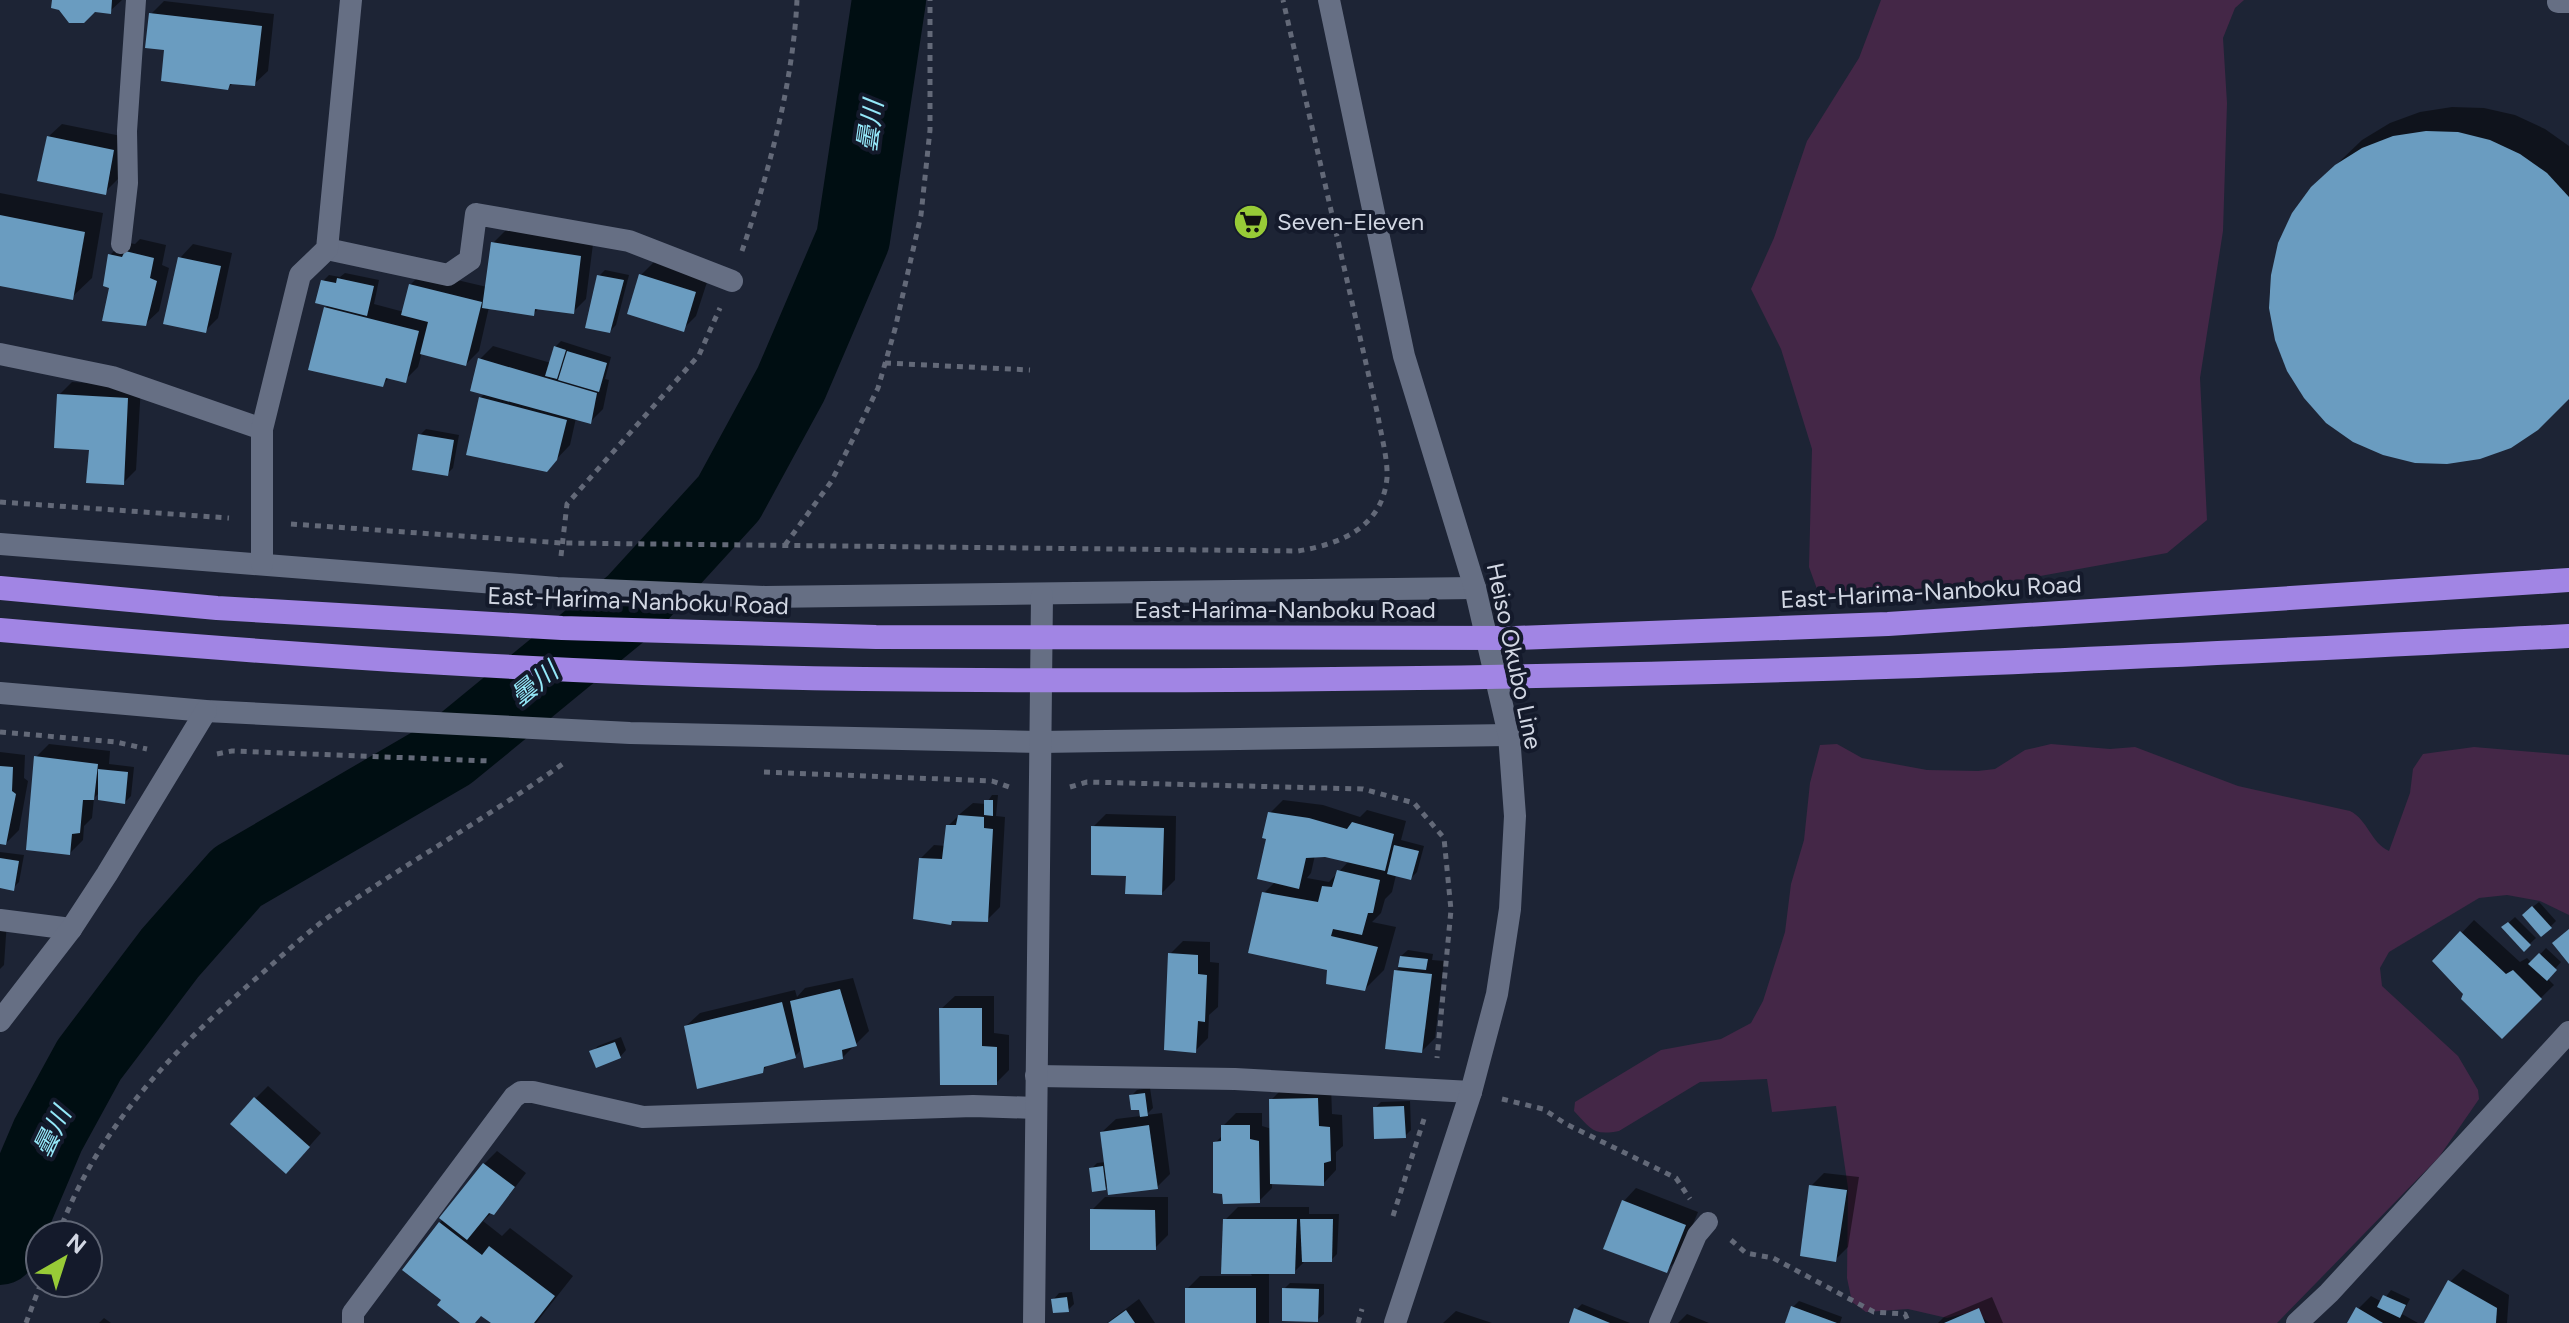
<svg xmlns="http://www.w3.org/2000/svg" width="2569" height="1323" font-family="Figtree,'Noto Sans JP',sans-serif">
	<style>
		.green { fill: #442747 }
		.shadow { fill: #0007; fill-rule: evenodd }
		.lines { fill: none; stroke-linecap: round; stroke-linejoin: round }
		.river { stroke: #000e12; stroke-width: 74 }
		.building { fill: #6a9cc0 }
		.path { stroke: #636978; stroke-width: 5; stroke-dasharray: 6 6; stroke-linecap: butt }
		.service { stroke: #666f84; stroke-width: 20 }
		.minor { stroke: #666f84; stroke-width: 22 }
		.tertiary { stroke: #666f84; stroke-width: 22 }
		.secondary { stroke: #666f84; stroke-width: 22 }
		.motorway { stroke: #a185e4; stroke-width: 24 }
		.labels { text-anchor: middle; stroke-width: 8; stroke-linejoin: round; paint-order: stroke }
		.poi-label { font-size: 24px; fill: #d2d7e3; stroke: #141a2b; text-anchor: start }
		.street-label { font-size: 24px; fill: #d2d7e3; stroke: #141a2b }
		.water-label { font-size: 26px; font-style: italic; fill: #95e8f9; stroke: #141a2b }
	</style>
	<rect width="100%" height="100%" fill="#1d2435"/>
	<g class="green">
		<polygon points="1881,0 2244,0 2235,8 2223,38 2227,103 2223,231 2200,378 2207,520 2167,553 2008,582 1821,600 1809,567 1812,449 1781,349 1751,289 1774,238 1807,141 1859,58"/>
		<path d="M1837,744L1862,758L1927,770L1978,771L1995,769L2025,750L2051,744L2110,749L2135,747L2238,786L2350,811C2368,820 2371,843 2389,851L2410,793L2413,769L2423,754L2474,747L2569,755V915L2540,901L2507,895L2479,898L2389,952L2380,968L2382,986L2458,1056L2478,1090L2479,1099L2439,1157L2277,1323H1989L1979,1314H1963L1947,1318L1908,1309L1866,1312L1852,1302L1847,1278L1848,1188L1836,1106L1772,1112L1767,1079L1700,1082L1619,1131C1593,1136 1591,1129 1574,1111L1575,1102L1661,1050L1721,1039L1751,1023L1763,1001L1785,932L1791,884L1804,840L1810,783L1820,745Z"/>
	</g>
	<g class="shadow">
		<polygon points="54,0 122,0 110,11 61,8"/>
		<polygon points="164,1 274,14 268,71 254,84 233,83 228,88 166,48 151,14"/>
		<polygon points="2452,107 2484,108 2515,115 2545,129 2569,146 2569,399 2312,188 2362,140 2390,123 2420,112"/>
		<polygon points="62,124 126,137 118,179 105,192 48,137"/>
		<polygon points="0,193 103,213 92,278 72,297 0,284"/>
		<polygon points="506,230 593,244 586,299 573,312 540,307 533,314 489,307 479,351 466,364 422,352 418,367 405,380 390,377 382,385 325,308 329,304 323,281 329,275 340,277 345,273 379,280 374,304 404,312 410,285 423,272 487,287 493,243"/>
		<polygon points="140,239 166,245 162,265 169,268 159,311 145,324 111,287 110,255 123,242 135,244"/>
		<polygon points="193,244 232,253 218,318 205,331 180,258"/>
		<polygon points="654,262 708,279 696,316 683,329 641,275"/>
		<polygon points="605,270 629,275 616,325 610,331 599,276"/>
		<polygon points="561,341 611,357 605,379 609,380 603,409 590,422 576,418 570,445 546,470 480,398 485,393 480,359 493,346 551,363 555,347"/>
		<polygon points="72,382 141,386 136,470 123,483 91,448 59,395"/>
		<polygon points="426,429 459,435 453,468 447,474 420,435"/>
		<polygon points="49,744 110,751 109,764 134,767 131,796 125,802 100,792 94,798 92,818 84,826 83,840 70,853 36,757"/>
		<polygon points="0,752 25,755 24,778 28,781 19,830 6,843 0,842"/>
		<polygon points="992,795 998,795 996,816 1005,817 1000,907 987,920 955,919 951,923 921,858 934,845 946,846 948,826 961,813 973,803 986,804"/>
		<path d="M1283,800L1323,805L1360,817L1367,810L1406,821L1401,840L1424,846L1417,872L1411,878L1396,875L1392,892L1385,899L1381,913L1372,922L1396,927L1384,970L1365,989L1329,969L1264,893L1276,881L1268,838L1270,813ZM1315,855L1349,861L1329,882L1307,878L1311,873Z"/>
		<polygon points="1106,814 1176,816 1175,880 1162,893 1093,827"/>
		<polygon points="0,852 24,855 19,882 13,888 0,886"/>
		<polygon points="2539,902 2556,921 2550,927 2530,909"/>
		<polygon points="2515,917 2536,938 2524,949 2504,927"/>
		<polygon points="0,920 7,921 4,965 0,969"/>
		<polygon points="2474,920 2520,962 2527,958 2532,963 2546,948 2561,962 2547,978 2554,985 2502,1036 2435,961"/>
		<polygon points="1183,941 1210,942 1210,962 1219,963 1218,1007 1209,1015 1208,1038 1195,1051 1170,954"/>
		<polygon points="1408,950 1433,954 1432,960 1444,961 1435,1038 1422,1051 1396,971 1400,967 1401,956"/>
		<polygon points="853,978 869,1031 842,1058 802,1049 795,1056 770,1063 762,1071 686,1026 700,1013 795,990 797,997 805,988"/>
		<polygon points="955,996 994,996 994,1033 1009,1035 1009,1070 996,1083 941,1009"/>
		<polygon points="621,1037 626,1050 620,1057 592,1052 598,1046"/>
		<polygon points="268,1086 321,1133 299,1158 255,1099"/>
		<polygon points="1331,1086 1332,1114 1342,1115 1343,1146 1336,1152 1336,1170 1323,1184 1272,1182 1272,1188 1259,1201 1215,1143 1223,1135 1223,1126 1236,1113 1262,1113 1262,1126 1272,1129 1271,1100 1284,1087"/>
		<polygon points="1150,1088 1153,1108 1146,1115 1162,1113 1170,1174 1157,1187 1109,1184 1105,1188 1091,1169 1097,1163 1106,1162 1102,1132 1116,1119 1141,1116 1140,1107 1131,1096 1137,1090"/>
		<polygon points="1410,1101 1411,1130 1405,1136 1375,1108 1381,1102"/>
		<polygon points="497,1151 526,1173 506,1199 483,1221 502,1236 510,1228 573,1276 536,1323 492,1323 482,1314 473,1323 464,1323 443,1299 405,1270 484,1164"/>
		<polygon points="1824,1173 1859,1177 1848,1247 1835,1260 1811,1186"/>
		<polygon points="1636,1188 1698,1212 1679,1258 1666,1271 1624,1201"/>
		<polygon points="1105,1197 1168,1197 1168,1235 1155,1248 1092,1210"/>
		<polygon points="1238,1207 1309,1207 1309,1214 1339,1214 1337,1254 1331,1260 1306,1260 1294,1272 1269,1272 1269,1323 1187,1323 1187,1289 1200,1276 1252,1276 1225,1220"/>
		<polygon points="2463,1269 2509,1295 2507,1323 2426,1323 2450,1282"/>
		<polygon points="1290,1283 1324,1284 1324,1314 1317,1320 1284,1289"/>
		<polygon points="2391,1290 2410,1299 2402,1314 2418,1323 2349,1323 2358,1309 2371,1296 2382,1302"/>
		<polygon points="1072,1292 1074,1304 1068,1310 1053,1300 1059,1293"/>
		<polygon points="1992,1297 2003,1323 1938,1323 1944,1317"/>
		<polygon points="1139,1299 1155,1323 1107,1323"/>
		<polygon points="1799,1301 1842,1317 1840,1323 1787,1323 1793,1307"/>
		<polygon points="1582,1304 1630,1323 1571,1323 1576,1310"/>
		<polygon points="1456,1311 1492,1323 1443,1323"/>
		<polygon points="1687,1314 1709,1323 1678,1323"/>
		<polygon points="104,1318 111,1323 99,1323"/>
	</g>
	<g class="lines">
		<polyline class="river" points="0,1248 48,1135 89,1060 170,953 237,877 450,753 634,602 729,498 791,384 853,239 889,0"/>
	</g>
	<g class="building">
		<polygon points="52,0 112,0 111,14 95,12 84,23 69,23 59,10 51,8"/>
		<polygon points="149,13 262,26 255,86 230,84 228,90 161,81 164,50 145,48"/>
		<polygon points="2426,131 2458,132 2490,140 2520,154 2547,173 2569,197 2569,399 2538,430 2511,448 2480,459 2447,464 2415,463 2383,455 2353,442 2326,423 2304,398 2287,371 2275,340 2269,308 2271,275 2278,243 2292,213 2311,187 2335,165 2362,148 2393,136"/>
		<polygon points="47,136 114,150 106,195 37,181"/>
		<polygon points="0,215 85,232 73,300 0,286"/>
		<polygon points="491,242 581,256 574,314 535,309 534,316 482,308"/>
		<polygon points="125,251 154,258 150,278 157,281 146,326 102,321 109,288 103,286 108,254 122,257"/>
		<polygon points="178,257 221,266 206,333 163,324"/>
		<polygon points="639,274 696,292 684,332 627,314"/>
		<polygon points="597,275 624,280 610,333 585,328"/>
		<polygon points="337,278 374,286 367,316 315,303 321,280 336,283"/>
		<polygon points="409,284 482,302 466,366 420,354 428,322 401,315"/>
		<polygon points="324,307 419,331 406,383 386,378 383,387 308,370"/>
		<polygon points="554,346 566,350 557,379 545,376"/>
		<polygon points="567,351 607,363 599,392 558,380"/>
		<polygon points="478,358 597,393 591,424 470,391"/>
		<polygon points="57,394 128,398 124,485 86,483 89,450 54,448"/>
		<polygon points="479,397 567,420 557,460 547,472 466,455"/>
		<polygon points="418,434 454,440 448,476 412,470"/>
		<polygon points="34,756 98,764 94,800 83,800 80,833 72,834 70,855 26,850"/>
		<polygon points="0,766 13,767 12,791 16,794 6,845 0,844"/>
		<polygon points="98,769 128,772 125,804 98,800"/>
		<polygon points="984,800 993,800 993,816 984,815"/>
		<polygon points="1268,812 1309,818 1347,829 1352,822 1394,834 1385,871 1325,857 1306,858 1299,889 1257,879 1266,839 1262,838"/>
		<polygon points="958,815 984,817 984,828 993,829 988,922 952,921 951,925 913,919 919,858 942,859 946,825 956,825"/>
		<polygon points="1091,826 1164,828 1162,895 1125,894 1126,876 1091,875"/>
		<polygon points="1394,845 1419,851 1411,880 1387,874"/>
		<polygon points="0,858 19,861 14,891 0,888"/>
		<polygon points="1337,870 1380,880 1373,913 1368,913 1362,935 1333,929 1331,936 1378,947 1365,991 1326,984 1327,970 1248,953 1262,892 1318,902 1322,886 1332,887"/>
		<polygon points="2532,906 2552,928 2541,937 2522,915"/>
		<polygon points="2508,922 2531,945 2524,952 2501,927"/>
		<polygon points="2569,929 2569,964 2552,943"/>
		<polygon points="2460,931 2506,974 2513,970 2542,999 2502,1039 2461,999 2463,994 2432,961"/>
		<polygon points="1168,953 1198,955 1198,974 1207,975 1205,1022 1198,1021 1196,1053 1164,1050"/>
		<polygon points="2539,953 2557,970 2547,981 2528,964"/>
		<polygon points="1400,956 1428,959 1426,970 1398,967"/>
		<polygon points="1394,970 1432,974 1422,1053 1385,1049"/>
		<polygon points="840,989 857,1046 842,1050 843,1059 804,1068 790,1001"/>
		<polygon points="782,1002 796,1058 764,1067 763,1073 697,1089 684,1026"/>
		<polygon points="939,1008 982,1008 982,1046 997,1047 997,1085 940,1085"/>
		<polygon points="615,1042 621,1058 596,1068 589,1051"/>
		<polygon points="1145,1093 1148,1116 1140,1117 1139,1110 1131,1110 1129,1095"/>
		<polygon points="254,1097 310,1147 286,1174 230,1124"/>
		<polygon points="1318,1098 1319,1126 1330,1127 1331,1161 1324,1163 1324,1186 1270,1184 1269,1099"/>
		<polygon points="1404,1106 1406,1138 1374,1139 1373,1107"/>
		<polygon points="1149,1125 1158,1189 1108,1195 1100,1132"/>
		<polygon points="1221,1125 1250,1125 1250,1139 1259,1141 1260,1203 1223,1204 1222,1194 1213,1193 1213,1142 1221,1141"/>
		<polygon points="483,1163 515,1187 494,1215 489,1213 467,1240 439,1218"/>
		<polygon points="1103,1166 1106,1190 1092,1192 1089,1168"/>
		<polygon points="1809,1185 1847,1190 1836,1262 1800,1256"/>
		<polygon points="1622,1200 1686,1225 1667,1273 1603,1249"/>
		<polygon points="1090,1209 1155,1210 1156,1250 1090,1250"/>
		<polygon points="1223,1219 1297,1219 1295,1274 1221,1274"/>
		<polygon points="1300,1219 1333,1219 1332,1262 1302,1262"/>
		<polygon points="439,1222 482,1255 489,1246 555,1296 534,1323 491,1323 481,1316 475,1323 460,1323 437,1305 441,1300 402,1270"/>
		<polygon points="2448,1280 2497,1308 2496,1323 2424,1323"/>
		<rect x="1185" y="1288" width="71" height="35"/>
		<polygon points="1282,1288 1319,1289 1318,1322 1282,1321"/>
		<polygon points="2383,1295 2406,1305 2400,1318 2377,1307"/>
		<polygon points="1067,1297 1069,1312 1053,1313 1051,1299"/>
		<polygon points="1791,1306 1837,1323 1785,1323"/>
		<polygon points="2356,1307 2383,1323 2347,1323"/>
		<polygon points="1574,1308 1610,1323 1569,1323"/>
		<polygon points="1979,1308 1985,1323 1944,1323"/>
		<polygon points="1126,1310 1135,1323 1108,1323"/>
	</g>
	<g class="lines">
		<g class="path">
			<path d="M742,251C769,172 793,83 797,0"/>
			<polyline points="885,363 1030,370"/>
			<polyline points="0,502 229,518"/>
			<path d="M291,524L562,543L1298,551C1340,544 1382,528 1387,478C1388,459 1381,435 1378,416L1283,0"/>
			<polyline points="785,545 831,482 855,435 878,388 895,329 921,215 930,130 930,0"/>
			<polyline points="561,556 567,504 699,355 720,308"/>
			<polyline points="0,732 116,742 147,749"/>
			<polyline points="217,754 232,751 490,761"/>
			<polyline points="764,772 992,781 1009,787"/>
			<polyline points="1070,787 1087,782 1363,789 1414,803 1444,838 1451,910 1437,1058"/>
			<polyline points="1502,1099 1543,1109 1566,1124 1676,1178 1690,1199"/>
			<polyline points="1393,1216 1424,1119"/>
			<path d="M58,1235C98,1126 174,1049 260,975C283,955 306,933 330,916C407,863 488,817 564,763"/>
			<polyline points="1731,1240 1746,1253 1773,1258 1874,1312 1905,1314 1909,1323"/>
			<polyline points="26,1323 41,1283"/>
			<polyline points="1358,1323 1362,1309"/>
		</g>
		<g class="service">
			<polyline points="121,244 128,183 127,131 136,0"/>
			<polyline points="1659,1323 1697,1235 1708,1222"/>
		</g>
		<g class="minor">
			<polyline points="2559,0 2558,2 2569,2"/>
			<polyline points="327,249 448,275 470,260 476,214 629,241 732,281"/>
			<polyline points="0,354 112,377 262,429"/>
			<polyline points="0,544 557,588 765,597 1475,588"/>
			<polyline points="262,564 262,429 300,275 327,249 351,0"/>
			<polyline points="0,693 206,711 630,733 1040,742 1509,735"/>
			<polyline points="0,920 71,929"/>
			<polyline points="0,1021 71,929 107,874 206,711"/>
			<polyline points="1036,1076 1235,1079 1471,1092"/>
			<polyline points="353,1323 353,1313 514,1097 521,1092 533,1092 643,1117 973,1106 1036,1108"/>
			<polyline points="2297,1323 2329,1293 2569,1032"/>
		</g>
		<polyline class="tertiary" points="1034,1323 1042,595"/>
		<polyline class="secondary" points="1329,0 1404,356 1475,588 1509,735 1515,816 1510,909 1497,994 1471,1092 1395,1323"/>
		<g class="motorway">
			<polyline points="0,588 217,608 562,628 876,637 1515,638 1888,624 2569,580"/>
			<path d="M0,630C287,655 576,675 864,679C1204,683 1545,678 1885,667C2113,659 2341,647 2569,636"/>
		</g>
	</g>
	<defs>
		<g id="supermarket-disc" transform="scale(1.8)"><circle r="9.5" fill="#98cb37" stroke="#141a2b"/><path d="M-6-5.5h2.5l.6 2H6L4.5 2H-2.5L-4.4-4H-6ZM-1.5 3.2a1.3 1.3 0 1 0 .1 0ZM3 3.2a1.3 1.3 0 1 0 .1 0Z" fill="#111"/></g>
	</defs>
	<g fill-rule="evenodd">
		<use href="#supermarket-disc" x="1251" y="222"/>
	</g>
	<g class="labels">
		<g class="poi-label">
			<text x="1277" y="230">Seven-Eleven</text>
		</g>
		<g class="street-label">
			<text transform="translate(1931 592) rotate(-3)" y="8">East-Harima-Nanboku Road</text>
			<text transform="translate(638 601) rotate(2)" y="8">East-Harima-Nanboku Road</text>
			<text x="1285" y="618">East-Harima-Nanboku Road</text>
			<text transform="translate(1514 656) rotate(78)" y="8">Heiso Okubo Line</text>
		</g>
		<g class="water-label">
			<text transform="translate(870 126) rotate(-82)" y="9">曇川</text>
			<text transform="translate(534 684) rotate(-39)" y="9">曇川</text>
			<text transform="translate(52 1132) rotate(-64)" y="9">曇川</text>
		</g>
	</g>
	<g transform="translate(64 1259) rotate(39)"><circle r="38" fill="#141a2b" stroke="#606675" stroke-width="2"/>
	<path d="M0-6L14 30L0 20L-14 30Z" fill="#98cb37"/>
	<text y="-12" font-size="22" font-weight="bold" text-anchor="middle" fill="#d2d7e3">N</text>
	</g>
</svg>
